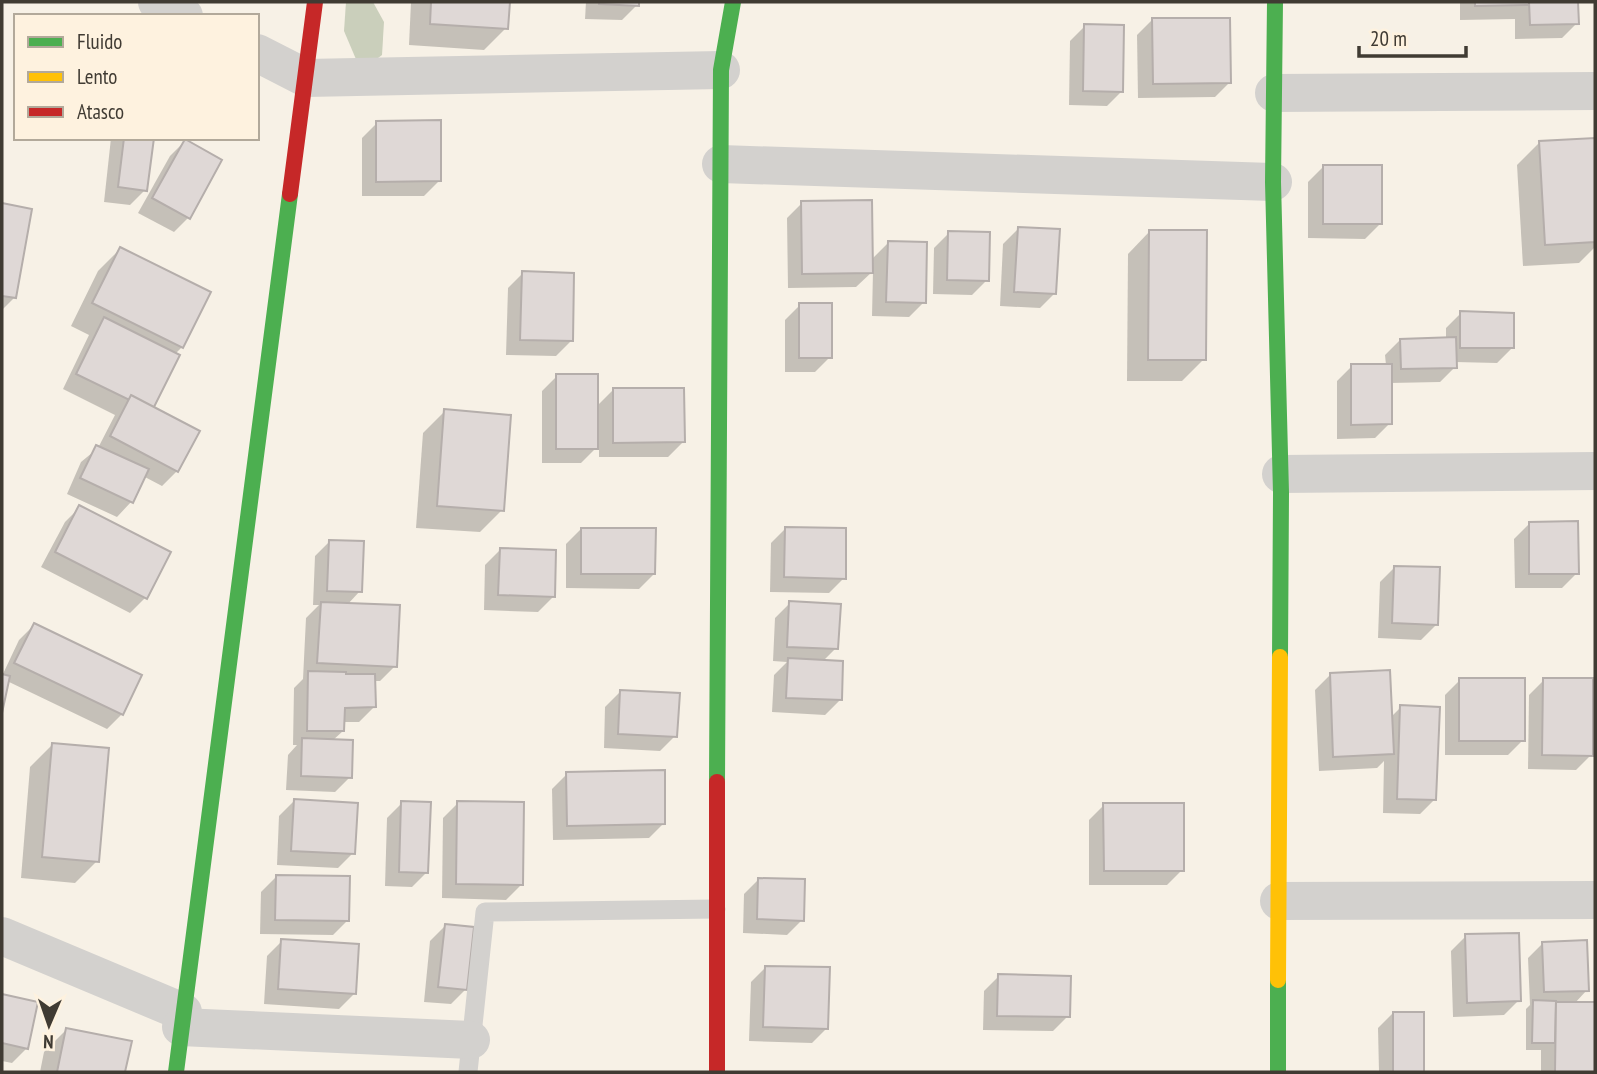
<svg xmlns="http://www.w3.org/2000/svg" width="1597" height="1074" font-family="'PT Sans Narrow',sans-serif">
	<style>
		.forest { fill: #cacfbb }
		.shadow { fill: #0003 }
		.building { fill: #dfd8d6; stroke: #b5aeab; stroke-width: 2 }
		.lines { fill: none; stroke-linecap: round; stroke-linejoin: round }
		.lane { stroke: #d3d1ce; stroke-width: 19 }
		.street { stroke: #d3d1ce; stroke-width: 38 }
		.fast { stroke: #4caf50; stroke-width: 16 }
		.slow { stroke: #ffc107; stroke-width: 16 }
		.jam { stroke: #c62828; stroke-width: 16 }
	</style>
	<rect width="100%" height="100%" fill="#f7f1e6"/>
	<polygon class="forest" points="346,2 373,2 384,22 382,55 361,71 344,31"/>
	<g class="shadow">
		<polygon points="411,2 508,2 506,28 484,50 409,45"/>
		<polygon points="586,2 637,2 637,5 622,20 585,19"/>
		<polygon points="1460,2 1577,2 1577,23 1562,38 1515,39 1515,19 1460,20"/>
		<polygon points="1152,20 1230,82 1215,97 1138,98 1137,35"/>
		<polygon points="1085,26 1122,91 1107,106 1069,105 1070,41"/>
		<polygon points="377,123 439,181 424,196 362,196 362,138"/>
		<polygon points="111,138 152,138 145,190 130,205 104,202"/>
		<polygon points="1595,140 1595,247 1579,263 1523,266 1517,165 1539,143"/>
		<polygon points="185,141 188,218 174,232 138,213 170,156"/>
		<polygon points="1323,167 1380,224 1365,239 1308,238 1308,182"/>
		<polygon points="802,203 871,260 888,243 924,302 909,317 872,316 873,271 856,287 788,288 787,218"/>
		<polygon points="2,205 30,210 14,298 2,310"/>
		<polygon points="1018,229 1055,293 1040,308 1000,306 1003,244"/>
		<polygon points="1150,231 1204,359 1182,381 1127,381 1128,254"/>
		<polygon points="949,233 987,280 972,295 933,294 934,248"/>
		<polygon points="120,249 182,347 175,354 152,408 177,471 162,486 143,476 131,502 117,517 67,494 81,462 98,448 115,415 63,389 89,335 71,326 98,271"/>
		<polygon points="523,273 571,341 556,356 506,355 508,288"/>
		<polygon points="800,305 830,357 815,372 785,372 785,320"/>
		<polygon points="1461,313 1512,348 1497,363 1455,362 1455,367 1440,382 1390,383 1390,423 1375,438 1337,439 1337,381 1352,366 1386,365 1385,355 1400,340 1446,339 1446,328"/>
		<polygon points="557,376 596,407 614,389 683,442 668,457 599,457 599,445 581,463 542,463 542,391"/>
		<polygon points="445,411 502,510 480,532 416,528 423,433"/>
		<polygon points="80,507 145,598 130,613 41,567 65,522"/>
		<polygon points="1529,524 1577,573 1562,588 1515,588 1514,539"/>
		<polygon points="786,528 844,578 829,593 770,592 771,543"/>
		<polygon points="581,529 654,574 639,589 566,588 566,544"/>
		<polygon points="330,541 360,591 347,605 395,666 380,681 374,681 374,707 359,722 343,722 343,731 332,741 350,777 335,792 286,790 288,755 297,745 293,745 294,688 303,679 306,618 319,605 313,605 315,556"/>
		<polygon points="500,550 553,597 538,612 484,610 485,565"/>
		<polygon points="1395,567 1436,625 1421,640 1378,638 1380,582"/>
		<polygon points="790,603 836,648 823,661 840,700 825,715 772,712 774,675 787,662 773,661 775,618"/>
		<polygon points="34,625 122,714 107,729 7,681 2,705 2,676 19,640"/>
		<polygon points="1330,675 1390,718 1401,707 1435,799 1420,814 1383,813 1384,761 1377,768 1319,771 1315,690"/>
		<polygon points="1460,680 1523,740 1508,755 1445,755 1445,695"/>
		<polygon points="1544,680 1591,755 1576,770 1528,769 1529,695"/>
		<polygon points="620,692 675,736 660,751 604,748 605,707"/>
		<polygon points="52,745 97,861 75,883 21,878 30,767"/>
		<polygon points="567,774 664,823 649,838 553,840 552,789"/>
		<polygon points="294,801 353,853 338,868 277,865 279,816"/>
		<polygon points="402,803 427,872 412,887 385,886 387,818"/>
		<polygon points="458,803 521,885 506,900 442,898 443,818"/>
		<polygon points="1104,805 1182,870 1167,885 1089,885 1089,820"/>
		<polygon points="276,877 348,920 333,935 260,934 261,892"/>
		<polygon points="759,879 802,920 787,935 743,933 744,894"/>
		<polygon points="445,926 466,989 451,1004 424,1002 430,941"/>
		<polygon points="1466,936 1519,1000 1504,1015 1453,1017 1451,951"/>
		<polygon points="282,941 354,994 339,1009 264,1004 267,956"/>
		<polygon points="1543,943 1587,990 1574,1004 1595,1004 1594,1072 1541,1072 1541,1050 1526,1050 1526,1009 1530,1005 1528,958"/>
		<polygon points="766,967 827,1028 812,1043 749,1041 751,982"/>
		<polygon points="999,976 1068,1016 1053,1031 983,1030 984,991"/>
		<polygon points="2,996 36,1003 27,1048 12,1063 2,1061"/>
		<polygon points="1393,1013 1422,1013 1422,1072 1379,1072 1378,1028"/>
		<polygon points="66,1030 130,1043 124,1072 40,1072 44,1052"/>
	</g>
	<g class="building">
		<polygon points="431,2 510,2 508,29 430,24"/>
		<polygon points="599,2 639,2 639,6 599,4"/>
		<polygon points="1475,2 1529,2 1529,5 1475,6"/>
		<polygon points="1529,2 1578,2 1579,24 1530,25"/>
		<polygon points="1152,18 1230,18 1231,83 1153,84"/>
		<polygon points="1084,24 1124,25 1123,92 1083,91"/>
		<polygon points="441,120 441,181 376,182 376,121"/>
		<polygon points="124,138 154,138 147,191 118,187"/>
		<polygon points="1595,138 1595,242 1545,245 1539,141"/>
		<polygon points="185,139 222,160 190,219 152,198"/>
		<rect x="1323" y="165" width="59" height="59"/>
		<polygon points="872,200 873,273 802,274 801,201"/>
		<polygon points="2,203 32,209 16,298 2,296"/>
		<polygon points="1018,227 1060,229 1056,294 1014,292"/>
		<polygon points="1149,230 1207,230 1206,360 1148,360"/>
		<polygon points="948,231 990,232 989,281 947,280"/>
		<polygon points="888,241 927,242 926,303 886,302"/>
		<polygon points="120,247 211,292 183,348 92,303"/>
		<polygon points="522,271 574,273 573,341 520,340"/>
		<rect x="799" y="303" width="33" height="55"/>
		<polygon points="1460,311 1514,313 1514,348 1460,348"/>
		<polygon points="104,317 180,355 152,411 76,374"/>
		<polygon points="1456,337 1457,368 1401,369 1400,339"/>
		<polygon points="1351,364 1392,364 1392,424 1351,425"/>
		<rect x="556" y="374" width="42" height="75"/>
		<polygon points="613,388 684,388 685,442 613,443"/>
		<polygon points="131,395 200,431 178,472 110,436"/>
		<polygon points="444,409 511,415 504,511 437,506"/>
		<polygon points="96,445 149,469 133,503 80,478"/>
		<polygon points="79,505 171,552 147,599 55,552"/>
		<polygon points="1578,521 1579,574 1529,574 1529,522"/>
		<polygon points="785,527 846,528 846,579 784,577"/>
		<polygon points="581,528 656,528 655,574 581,574"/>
		<polygon points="329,540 364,541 362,592 327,591"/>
		<polygon points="500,548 556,550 555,597 498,595"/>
		<polygon points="1394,566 1440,567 1438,625 1392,623"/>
		<polygon points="789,601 841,604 838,649 787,647"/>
		<polygon points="321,602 400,605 397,667 317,663"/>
		<polygon points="34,623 142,675 123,715 14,663"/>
		<polygon points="788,658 843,661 842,700 786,698"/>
		<polygon points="1390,670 1394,754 1333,757 1330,673"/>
		<polygon points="308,671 346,672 346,674 375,674 376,707 345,708 344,731 307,731"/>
		<polygon points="2,674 10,676 2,713"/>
		<rect x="1459" y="678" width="66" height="63"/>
		<polygon points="1543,678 1593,678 1593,756 1542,755"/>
		<polygon points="620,690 680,693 677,737 618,734"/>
		<polygon points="1400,705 1440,707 1436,800 1397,799"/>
		<polygon points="302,738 353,740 352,778 301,776"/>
		<polygon points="52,743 109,748 99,862 42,857"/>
		<polygon points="665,770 665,824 567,826 566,772"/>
		<polygon points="294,799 358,803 355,854 291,851"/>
		<polygon points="401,801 431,802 428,873 399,872"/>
		<polygon points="457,801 524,802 523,885 456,884"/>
		<polygon points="1103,803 1184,803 1184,871 1104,871"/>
		<polygon points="276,875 350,876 349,921 275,920"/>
		<polygon points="758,878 805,879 804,921 757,919"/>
		<polygon points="445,924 474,927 467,990 438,987"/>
		<polygon points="1519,933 1521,1001 1467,1003 1465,934"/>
		<polygon points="281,939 359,944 356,994 278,989"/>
		<polygon points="1587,940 1589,991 1544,992 1542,942"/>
		<polygon points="765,966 830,967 828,1029 763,1027"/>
		<polygon points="998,974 1071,976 1070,1017 997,1016"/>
		<polygon points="2,994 38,1002 28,1049 2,1043"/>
		<polygon points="1533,1000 1556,1001 1555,1043 1532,1043"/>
		<polygon points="1556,1002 1595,1002 1595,1072 1555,1072"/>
		<rect x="1393" y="1012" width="31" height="60"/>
		<polygon points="66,1028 132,1041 125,1072 57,1072"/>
	</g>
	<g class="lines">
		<polyline class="lane" points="468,1072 485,912 716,909"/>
		<g class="street">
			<polyline points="157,2 184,16"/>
			<polyline points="257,53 306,78 721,70"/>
			<polyline points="1274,93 1595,91"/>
			<polyline points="721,164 1273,182"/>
			<polyline points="1281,474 1595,471"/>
			<polyline points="1279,901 1595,900"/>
			<polyline points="2,936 183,1012"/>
			<polyline points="181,1027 471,1040"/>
		</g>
		<g class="fast">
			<polyline points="1275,2 1273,182 1281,493 1280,657"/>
			<polyline points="717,782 721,70 733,2"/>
			<polyline points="176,1072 290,194"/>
			<polyline points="1278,1072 1278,980"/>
		</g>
		<polyline class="slow" points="1278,980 1280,657"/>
		<g class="jam">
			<polyline points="290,194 315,2"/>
			<polyline points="717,782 717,1072"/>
		</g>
	</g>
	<rect width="1597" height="1074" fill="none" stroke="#403b33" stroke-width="7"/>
	<rect x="14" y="14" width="245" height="126" fill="#fef2df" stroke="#b2a99a" stroke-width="2"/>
	<rect x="28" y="37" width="35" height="10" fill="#4caf50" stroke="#b2a99a" stroke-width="2"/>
	<text x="77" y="49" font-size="21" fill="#403b33">Fluido</text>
	<rect x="28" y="72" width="35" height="10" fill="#ffc107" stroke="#b2a99a" stroke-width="2"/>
	<text x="77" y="84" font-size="21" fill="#403b33">Lento</text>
	<rect x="28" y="107" width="35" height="10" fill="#c62828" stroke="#b2a99a" stroke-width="2"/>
	<text x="77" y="119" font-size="21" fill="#403b33">Atasco</text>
	<g transform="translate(49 1025) rotate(182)" stroke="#fef2df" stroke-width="5" paint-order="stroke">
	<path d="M0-5L12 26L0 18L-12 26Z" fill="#403b33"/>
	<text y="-10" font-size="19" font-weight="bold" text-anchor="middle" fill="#403b33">N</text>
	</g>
	<path d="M1359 46v10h107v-10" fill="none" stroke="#403b33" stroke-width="3.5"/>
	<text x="1370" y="46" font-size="21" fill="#403b33" stroke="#fef2df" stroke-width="5" paint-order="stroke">20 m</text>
</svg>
